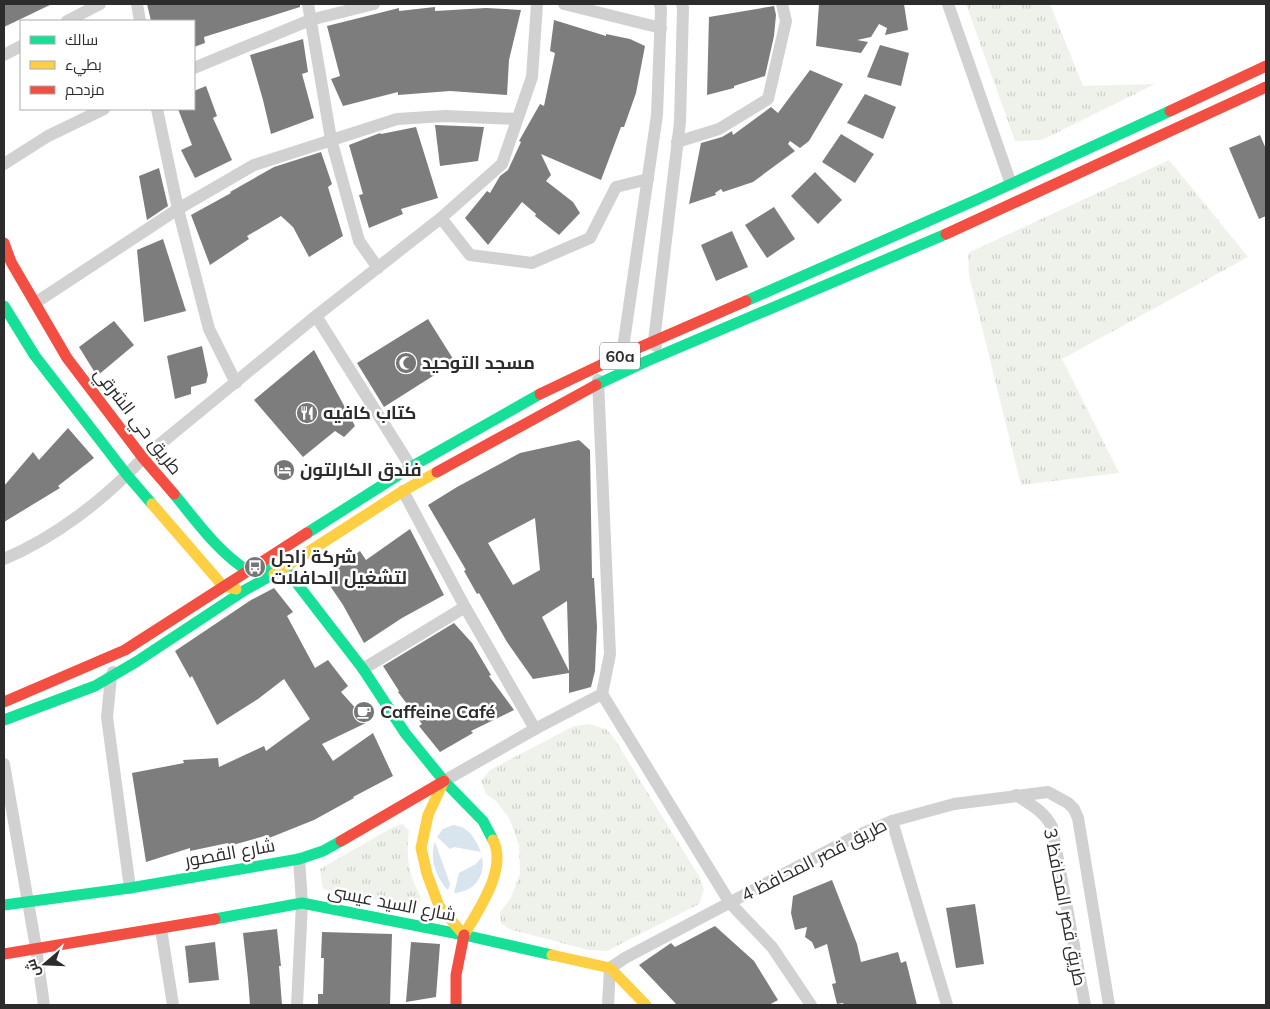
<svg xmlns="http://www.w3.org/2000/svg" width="1270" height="1009" font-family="Mulish,Cairo,sans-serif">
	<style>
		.grass { fill: url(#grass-tufts) }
		.water { fill: #d8e4ee }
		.building { fill: #7d7d7d; fill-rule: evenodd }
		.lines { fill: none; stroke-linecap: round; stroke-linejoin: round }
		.street { stroke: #d1d1d1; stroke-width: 12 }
		.fast { stroke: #16e098; stroke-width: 11 }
		.slow { stroke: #ffcf43; stroke-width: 11 }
		.jam { stroke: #f24e42; stroke-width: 11 }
		.labels { text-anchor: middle; stroke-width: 5; stroke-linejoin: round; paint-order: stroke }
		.shield { fill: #fff; stroke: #6b6b6b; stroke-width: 1 }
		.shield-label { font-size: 16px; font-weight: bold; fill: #2c2c2c }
		.poi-label { font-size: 18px; font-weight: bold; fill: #2c2c2c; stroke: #fff; text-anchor: start }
		.street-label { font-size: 18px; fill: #2c2c2c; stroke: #fff }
	</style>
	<defs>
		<pattern id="grass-tufts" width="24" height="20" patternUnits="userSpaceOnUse" patternTransform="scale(1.25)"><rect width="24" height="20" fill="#eef2eb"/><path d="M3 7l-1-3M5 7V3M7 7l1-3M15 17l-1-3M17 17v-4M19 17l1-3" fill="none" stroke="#ccd0ca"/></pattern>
	</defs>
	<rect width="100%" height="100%" fill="#fff"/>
	<g class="grass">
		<polygon points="966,4 1050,4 1083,86 1155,84 1042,140 1015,141"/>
		<polygon points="1169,160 1248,257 1062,359 1119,473 1021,485 969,275 968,253"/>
		<polygon points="589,724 606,729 614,738 700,878 704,890 699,904 607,951 589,950 509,929 501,923 500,912 511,898 520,873 519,845 509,818 496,801 486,794 481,781 490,770 574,726"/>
		<path d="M403,824L409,831C406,855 408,876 421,897L419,904L408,907L323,889L320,869L393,827Z"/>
	</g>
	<g class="water">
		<path d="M453,825C469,827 475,838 481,852L454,847L450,849L437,837L443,829Z"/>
		<path d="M435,842L450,884L448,890C436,878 429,858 435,842Z"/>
		<path d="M482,857C486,877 473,892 454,893L459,873L476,864Z"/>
	</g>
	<g class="building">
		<polygon points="4,4 52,4 4,27"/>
		<polygon points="147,4 300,4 300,7 204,37 205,43 194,47 194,21 151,21"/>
		<polygon points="819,4 904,4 908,30 885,35 887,28 879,24 871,37 857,40 868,42 861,53 816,46"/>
		<polygon points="774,6 776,15 774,36 765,76 734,86 734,88 707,95 709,17"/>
		<polygon points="435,7 435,11 486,8 521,10 509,60 507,95 450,91 398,95 398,92 343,106 331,79 340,76 327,26 399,8 399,11"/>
		<polygon points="554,20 606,36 606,34 630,39 645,46 636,93 624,127 621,127 601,180 541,154 551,175 546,181 573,202 580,213 559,235 535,216 536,214 522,202 488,245 465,218 487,191 490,193 500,176 508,170 521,142 519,141 540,104 544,106 555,53 550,51"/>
		<polygon points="303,39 308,72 302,74 314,118 271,134 263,100 250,55"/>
		<polygon points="880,45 909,53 901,86 867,77"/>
		<polygon points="810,70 843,84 809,141 800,148 790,141 788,144 795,151 753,182 723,192 721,189 715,193 716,195 689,204 701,143 722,137 732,131 733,135 771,107 778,113"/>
		<polygon points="206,86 217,116 213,118 232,160 195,178 181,150 192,145 178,109 194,109 194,91"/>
		<polygon points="865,94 896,107 883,139 847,123"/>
		<polygon points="435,125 484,127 478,161 440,166"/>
		<polygon points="416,127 438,198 401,209 403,214 369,228 359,195 363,194 349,145 380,133 381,134"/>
		<polygon points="841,134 874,154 855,183 822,162"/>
		<polygon points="1260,135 1266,149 1266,216 1259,219 1229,148"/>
		<polygon points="321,152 332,184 328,187 343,236 309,257 293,227 281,216 247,236 249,239 210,265 191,215 231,193 230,192 274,167"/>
		<polygon points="159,168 168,206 147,220 139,176"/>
		<polygon points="815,172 842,200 818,224 791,196"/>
		<polygon points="774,207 795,239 767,258 745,225"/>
		<polygon points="732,231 748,267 716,281 701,245"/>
		<polygon points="163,239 186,311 144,322 137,250"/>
		<polygon points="428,319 455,362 384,407 357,363"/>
		<polygon points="114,321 134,345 97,376 79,347"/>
		<polygon points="202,346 208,375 206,383 191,387 191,394 175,399 167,356"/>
		<polygon points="314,350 355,426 344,437 335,431 303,457 254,400"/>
		<polygon points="68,428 94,458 58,486 60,488 4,522 4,486 33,452 39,460"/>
		<path d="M579,440L590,450L592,578H594L597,627L595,671L591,687L569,693V673L533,679L507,642L479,593L477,594L464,571L466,570L428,505L457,487L520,453ZM535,518L540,570L513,585L488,543ZM567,601L569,671L542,617Z"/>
		<polygon points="410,529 444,595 402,618 364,643 343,605 324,577 360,551 366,560"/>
		<polygon points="274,588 293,612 287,616 315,668 328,660 348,686 341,692 368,722 322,744 333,761 373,733 393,776 353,797 354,798 314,820 269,838 268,835 229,846 228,843 190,851 190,848 146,862 132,773 184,763 183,760 218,758 219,767 264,746 266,751 310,719 284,679 258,699 217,725 192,676 190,678 175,651 251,600"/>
		<polygon points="454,623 472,643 491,675 489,676 514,710 471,731 473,733 440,752 419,726 422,724 398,692 399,691 383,666"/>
		<polygon points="832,880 857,944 861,962 898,952 901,963 906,961 917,1005 844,1005 843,1003 837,1004 832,984 836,983 827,944 815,949 812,942 805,937 807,927 795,930 791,913 793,896"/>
		<polygon points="975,904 984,964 956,968 946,908"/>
		<polygon points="715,926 754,961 778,1000 769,1005 677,1005 639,965 671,943 675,947"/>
		<polygon points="277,929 281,966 279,966 282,1005 250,1005 248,979 243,933"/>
		<polygon points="322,932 392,934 390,1005 318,1005 318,994 323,994 324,958 321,958"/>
		<polygon points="215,942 219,980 189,983 185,946"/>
		<polygon points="411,942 440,944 436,997 406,1002"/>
	</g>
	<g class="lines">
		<g class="street">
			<polyline points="137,4 140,21"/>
			<polyline points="308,4 331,139 359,241 378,268"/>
			<polyline points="564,4 661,28"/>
			<polyline points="948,4 1011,184"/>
			<polyline points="67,21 100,4"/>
			<polyline points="4,55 21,46"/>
			<polyline points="194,68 310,20 374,4"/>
			<polyline points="157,109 178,209 209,329 236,383"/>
			<polyline points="677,142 719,129 768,99 786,21 782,4"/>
			<polyline points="4,164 48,136 104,109"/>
			<polyline points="441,218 470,255 532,263 590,238 616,187 648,179"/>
			<polyline points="35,303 178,209 254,165 397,119 445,116 517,119"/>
			<polyline points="316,316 411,467"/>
			<polyline points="656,346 654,341 680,122 683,8 682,4"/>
			<polyline points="623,358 622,355 657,115 661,10 660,4"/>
			<polyline points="403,491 465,607 535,729"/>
			<path d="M4,559C56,537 105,499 143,458L316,316L441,218L502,164L532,77L537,4"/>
			<polyline points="363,669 465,607"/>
			<polyline points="113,672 111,677 107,717 130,888"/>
			<polyline points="602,694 730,903 772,947 811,1005"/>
			<polyline points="4,764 36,948 44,1005"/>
			<polyline points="444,781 535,729 602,694 610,654 598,380"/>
			<path d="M1016,795C1030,804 1044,811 1052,827L1085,1005"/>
			<polyline points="892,821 947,1005"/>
			<polyline points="161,929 173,1005"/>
			<polyline points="297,1005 302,903 299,859"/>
			<polyline points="608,1005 610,968 625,958 854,837 892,821 954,804 1048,792 1068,803 1074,809 1078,818 1109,1005"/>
		</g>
		<g class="fast">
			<polyline points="746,301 976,200 1170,111"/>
			<polyline points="4,306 35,356 127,475 152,504"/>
			<polyline points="596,385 647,361 946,234"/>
			<path d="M174,494C197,522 218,552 248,571L276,567L285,568L363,669L405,733L444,781L483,821L493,840"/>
			<polyline points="307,533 411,467 540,394"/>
			<polyline points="4,720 95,686 136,662 245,590 274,574"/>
			<polyline points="4,905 130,888 299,859 323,851 341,841"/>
			<polyline points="215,919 302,903 464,935 552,955"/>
		</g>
		<g class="slow">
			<polyline points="152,504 223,586 236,589"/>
			<polyline points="274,574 403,491 437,472"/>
			<path d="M444,781L428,815L421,848L427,874L439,906L464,935C478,910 508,869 493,840"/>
			<polyline points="552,955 610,968 646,1005"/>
		</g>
		<g class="jam">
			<polyline points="1170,111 1266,66"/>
			<polyline points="946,234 1266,87"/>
			<polyline points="4,243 11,262 67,358 143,458 174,494"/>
			<polyline points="540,394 622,355 746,301"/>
			<polyline points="437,472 596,385"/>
			<polyline points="4,702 125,650 307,533"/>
			<polyline points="341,841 444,781"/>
			<polyline points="4,954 215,919"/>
			<polyline points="456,1005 456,975 464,935"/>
		</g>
	</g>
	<defs>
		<g id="mosque-disc" transform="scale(1.125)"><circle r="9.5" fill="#767676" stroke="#fff"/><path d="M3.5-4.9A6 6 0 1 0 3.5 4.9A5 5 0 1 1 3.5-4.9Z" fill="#fff"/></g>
		<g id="restaurant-disc" transform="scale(1.125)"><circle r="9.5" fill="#767676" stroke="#fff"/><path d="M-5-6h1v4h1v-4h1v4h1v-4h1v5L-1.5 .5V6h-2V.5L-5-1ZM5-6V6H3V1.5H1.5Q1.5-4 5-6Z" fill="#fff"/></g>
		<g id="hotel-disc" transform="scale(1.125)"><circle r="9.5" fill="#767676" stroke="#fff"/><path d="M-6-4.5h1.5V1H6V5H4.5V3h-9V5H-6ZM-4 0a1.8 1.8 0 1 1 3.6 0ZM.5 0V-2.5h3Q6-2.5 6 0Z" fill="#fff"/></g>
		<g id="bus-disc" transform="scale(1.125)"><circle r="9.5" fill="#767676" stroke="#fff"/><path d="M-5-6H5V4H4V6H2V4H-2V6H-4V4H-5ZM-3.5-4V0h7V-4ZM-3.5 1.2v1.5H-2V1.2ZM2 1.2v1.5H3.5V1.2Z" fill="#fff"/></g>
		<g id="cafe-disc" transform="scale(1.125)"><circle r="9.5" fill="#767676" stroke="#fff"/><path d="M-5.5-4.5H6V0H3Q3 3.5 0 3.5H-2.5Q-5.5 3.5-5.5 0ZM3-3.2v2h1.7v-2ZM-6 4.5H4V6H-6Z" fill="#fff"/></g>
	</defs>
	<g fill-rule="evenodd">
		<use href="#mosque-disc" x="406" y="363"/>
		<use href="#restaurant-disc" x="307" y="413"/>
		<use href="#hotel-disc" x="284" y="470"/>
		<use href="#bus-disc" x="255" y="567"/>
		<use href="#cafe-disc" x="364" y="712"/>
	</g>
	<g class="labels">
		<rect class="shield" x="600" y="342.5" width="40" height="27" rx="4"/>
		<g class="shield-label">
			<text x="620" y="362">60a</text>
		</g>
		<g class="poi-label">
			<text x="422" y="369">مسجد التوحيد</text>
			<text x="323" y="419">كتاب كافيه</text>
			<text x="300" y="476">فندق الكارلتون</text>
			<text x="271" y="563">شركة زاجل<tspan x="271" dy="21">لتشغيل الحافلات</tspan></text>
			<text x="380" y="718">Caffeine Café</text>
		</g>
		<g class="street-label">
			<text transform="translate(138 421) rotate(52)" y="6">طريق حي الشرقي</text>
			<text transform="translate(230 853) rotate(-10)" y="6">شارع القصور</text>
			<text transform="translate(814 860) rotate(-27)" y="6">طريق قصر المحافظ 4</text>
			<text transform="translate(392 903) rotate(11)" y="6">شارع السيد عيسى</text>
			<text transform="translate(1065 907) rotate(79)" y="6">طريق قصر المحافظ 3</text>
		</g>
	</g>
	<rect width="1270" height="1009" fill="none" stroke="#2c2c2c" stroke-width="10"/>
	<rect x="20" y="20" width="175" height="90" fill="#ffffff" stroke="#ababab"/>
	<rect x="30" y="36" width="25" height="8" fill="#16e098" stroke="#ababab"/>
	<text x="65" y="45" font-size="15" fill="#2c2c2c">سالك</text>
	<rect x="30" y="61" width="25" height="8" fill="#ffcf43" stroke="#ababab"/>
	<text x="65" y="70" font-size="15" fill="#2c2c2c">بطيء</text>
	<rect x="30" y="86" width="25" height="8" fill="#f24e42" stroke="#ababab"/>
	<text x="65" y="95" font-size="15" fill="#2c2c2c">مزدحم</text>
	<g transform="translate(45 964) rotate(251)" stroke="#ffffff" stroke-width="4" paint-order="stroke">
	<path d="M0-4L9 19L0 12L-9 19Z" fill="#2c2c2c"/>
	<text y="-8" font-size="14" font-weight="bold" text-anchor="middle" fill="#2c2c2c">ش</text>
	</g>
</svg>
